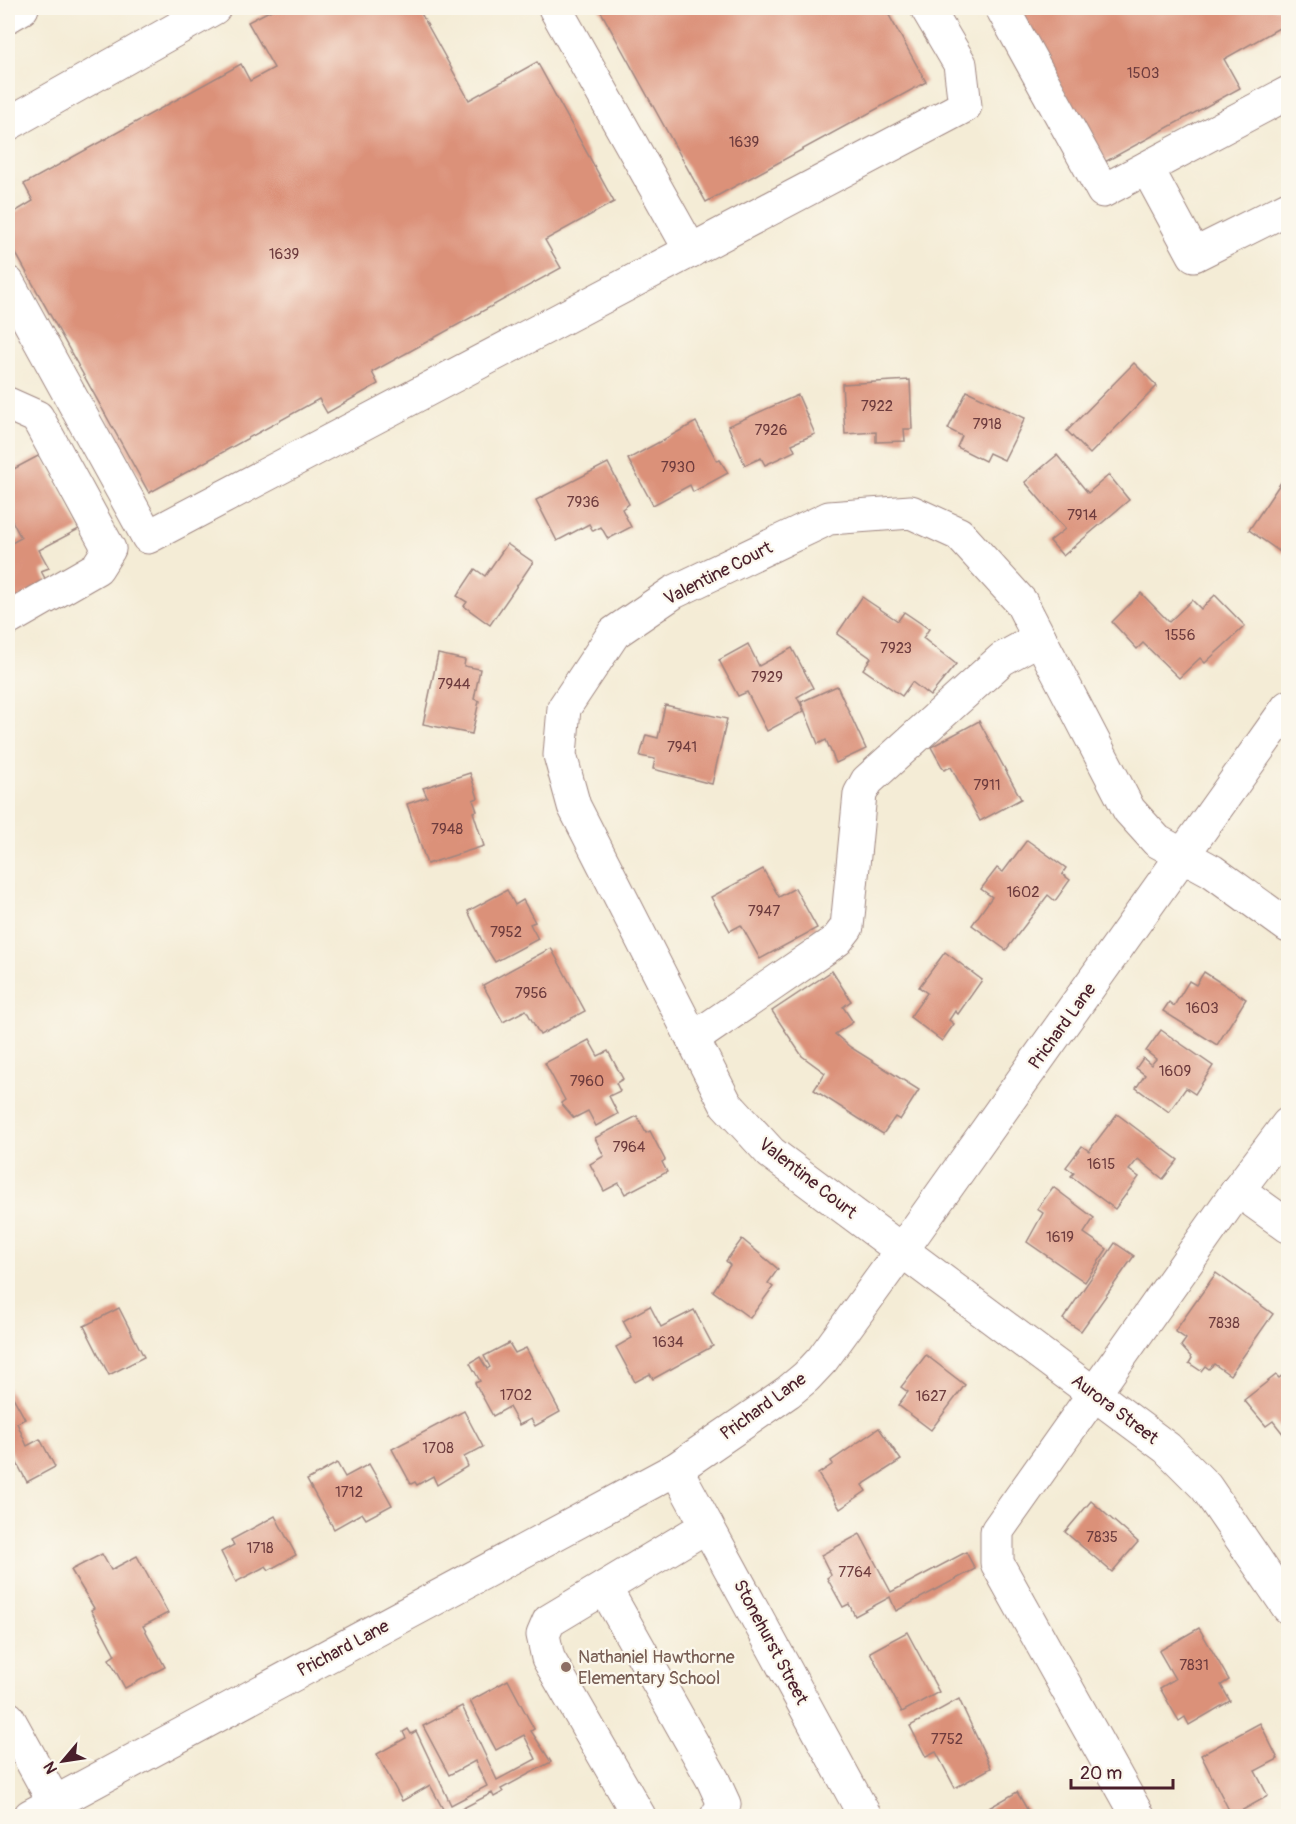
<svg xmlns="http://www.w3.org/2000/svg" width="1296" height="1824" font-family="Pangolin,sans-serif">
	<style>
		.building { fill: #db9179 }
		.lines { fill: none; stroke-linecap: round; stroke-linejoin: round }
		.minor-casing { stroke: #9f8680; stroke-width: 35 }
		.minor { stroke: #fff; stroke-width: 33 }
		.education-dot { fill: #8d6e63; stroke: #fbf7ec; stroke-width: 2 }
		.labels { text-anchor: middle; stroke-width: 4.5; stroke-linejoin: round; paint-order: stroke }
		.number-label { font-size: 15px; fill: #6e3c3e }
		.street-label { font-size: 18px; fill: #4a1f2b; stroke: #fbf7ec }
		.education-label { font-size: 18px; fill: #785e54; stroke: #fbf7ec; text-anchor: start }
	</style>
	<rect width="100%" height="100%" fill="#fbf7ec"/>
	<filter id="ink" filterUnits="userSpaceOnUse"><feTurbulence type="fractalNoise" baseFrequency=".0167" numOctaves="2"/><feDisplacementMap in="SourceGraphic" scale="12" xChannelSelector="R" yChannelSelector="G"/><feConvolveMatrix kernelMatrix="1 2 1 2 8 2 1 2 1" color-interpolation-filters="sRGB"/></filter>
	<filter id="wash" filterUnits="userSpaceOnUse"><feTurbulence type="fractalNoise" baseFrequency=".008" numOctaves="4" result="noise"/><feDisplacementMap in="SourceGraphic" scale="24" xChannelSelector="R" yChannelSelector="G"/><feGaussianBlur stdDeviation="1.35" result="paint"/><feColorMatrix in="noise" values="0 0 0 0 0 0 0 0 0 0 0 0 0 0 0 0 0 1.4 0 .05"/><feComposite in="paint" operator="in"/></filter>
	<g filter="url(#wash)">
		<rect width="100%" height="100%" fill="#f4ecd6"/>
		<g id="blocks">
			<g class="building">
				<polygon points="275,8 418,8 469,100 537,62 614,202 545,240 561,268 372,372 378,384 327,413 319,399 149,493 8,239 8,216 33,201 24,184 241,64 250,81 274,68 248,22"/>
				<polygon points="599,8 885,8 926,82 706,202"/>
				<polygon points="1018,8 1288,8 1288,23 1224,59 1240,88 1103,163"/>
				<polygon points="1134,363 1157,386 1090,454 1067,431"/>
				<polygon points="910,380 912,429 904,429 905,441 876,442 876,432 845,434 842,384"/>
				<polygon points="967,391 1025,418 1004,460 989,453 985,461 957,447 962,436 948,429"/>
				<polygon points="798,395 815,434 792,444 795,451 765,465 761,458 745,465 728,426"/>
				<polygon points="696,422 717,461 720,460 728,473 693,492 690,485 653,505 628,459"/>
				<polygon points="40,455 79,529 39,550 49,568 41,571 48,584 8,606 8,545 21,538 8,513 8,472"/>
				<polygon points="1057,455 1088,493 1109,475 1129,500 1063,556 1050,541 1065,529 1025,482"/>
				<polygon points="608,463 629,504 622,509 631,527 608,539 601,527 593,531 589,524 557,541 536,500"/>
				<polygon points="1288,472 1288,546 1283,554 1249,530"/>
				<polygon points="507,544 533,562 490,625 464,606 467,602 457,596 475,569 485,576"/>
				<polygon points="1141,593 1169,622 1192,600 1201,609 1215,595 1245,626 1205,663 1200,658 1179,678 1143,643 1137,649 1112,622"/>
				<polygon points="862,597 898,621 904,612 929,629 923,638 956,664 930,696 912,682 902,696 863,669 871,658 837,634"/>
				<polygon points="748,644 759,666 792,648 813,688 797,697 804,711 767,731 747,692 738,696 719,660"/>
				<polygon points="438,654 465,660 464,666 480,669 474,699 479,701 472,734 423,724"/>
				<polygon points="837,686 866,749 836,763 826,740 818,744 801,702"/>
				<polygon points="665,705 727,719 712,784 653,769 655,759 640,756 646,735 658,738"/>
				<polygon points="979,721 1021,799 980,821 951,767 944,770 931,747"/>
				<polygon points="470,773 478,798 473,800 477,811 473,812 484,846 427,864 407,804 427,797 423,788"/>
				<polygon points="1027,840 1066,868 1062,874 1070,880 1055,901 1048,895 1006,950 972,925 992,897 981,889 997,868 1003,872"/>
				<polygon points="763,869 779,897 795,888 817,928 760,959 741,925 730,931 711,897"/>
				<polygon points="507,890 515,905 523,900 535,922 530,924 538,939 495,962 483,943 468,911"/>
				<polygon points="551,948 585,1011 540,1035 526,1010 503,1022 483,985"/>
				<polygon points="945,952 982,980 958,1014 955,1011 949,1020 954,1024 942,1041 910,1017 927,993 919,987"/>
				<polygon points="832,971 851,1001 843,1007 853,1022 835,1034 850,1047 919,1090 900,1120 895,1117 883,1134 814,1090 825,1073 802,1056 772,1011"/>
				<polygon points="1204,972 1246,999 1217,1045 1163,1011 1169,1002 1174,1006 1189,981 1196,985"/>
				<polygon points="1161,1030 1213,1066 1195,1094 1186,1088 1169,1112 1136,1088 1145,1075 1136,1068 1143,1058 1151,1065 1156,1059 1146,1051"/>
				<polygon points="589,1040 598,1056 608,1051 623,1079 616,1083 620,1091 609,1096 618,1114 596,1126 588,1111 574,1118 561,1103 565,1100 545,1063"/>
				<polygon points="1117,1114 1178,1160 1163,1179 1138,1159 1129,1170 1139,1177 1115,1209 1071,1176 1074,1173 1066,1167 1082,1146 1089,1151"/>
				<polygon points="637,1116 646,1133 650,1131 665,1160 662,1162 667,1172 625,1194 619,1183 604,1191 590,1164 604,1156 595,1138"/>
				<polygon points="1053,1187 1094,1218 1084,1233 1107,1249 1085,1282 1027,1242 1043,1213 1037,1209"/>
				<polygon points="742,1239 778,1269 768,1283 773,1287 750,1318 713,1291 730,1265 726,1261"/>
				<polygon points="1115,1243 1134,1256 1081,1331 1063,1319"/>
				<polygon points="1216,1273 1273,1314 1230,1375 1214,1364 1209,1369 1205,1366 1201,1371 1189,1363 1192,1358 1181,1346 1186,1339 1175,1331"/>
				<polygon points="650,1306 661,1327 694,1310 713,1346 653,1379 650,1374 635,1382 616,1347 632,1338 623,1321"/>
				<polygon points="119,1308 144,1357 109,1375 84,1326"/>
				<polygon points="509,1343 515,1353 526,1348 560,1412 535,1426 531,1419 519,1425 509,1407 493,1416 475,1383 480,1381 470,1363 480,1357 487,1369 490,1367 484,1356"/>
				<polygon points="926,1355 965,1385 931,1430 898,1405 908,1392 901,1387"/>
				<polygon points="1288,1371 1288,1440 1273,1421 1266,1426 1244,1400 1276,1375 1279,1378"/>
				<polygon points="8,1388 25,1419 17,1423 27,1446 40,1439 55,1467 27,1482 8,1446"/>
				<polygon points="464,1411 483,1447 464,1457 468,1466 437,1485 433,1476 417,1485 415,1482 411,1484 392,1449"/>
				<polygon points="879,1428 901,1460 862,1485 866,1491 840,1509 818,1474 833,1464 831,1461"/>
				<polygon points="337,1463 345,1477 369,1464 392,1505 366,1519 362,1513 334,1529 307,1480"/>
				<polygon points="1091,1501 1138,1542 1112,1572 1065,1532"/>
				<polygon points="275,1516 296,1555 269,1570 266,1566 236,1582 221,1552 234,1545 231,1540"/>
				<polygon points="860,1534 891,1592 966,1552 975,1569 896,1611 890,1597 855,1616 849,1604 843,1607 827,1578 831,1575 821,1555"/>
				<polygon points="102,1554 111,1570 137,1556 168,1613 143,1626 165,1667 125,1688 109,1659 115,1655 91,1610 94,1608 71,1570"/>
				<polygon points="1199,1628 1229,1680 1221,1685 1230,1701 1189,1725 1185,1717 1179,1721 1160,1688 1175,1679 1159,1651"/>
				<polygon points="907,1632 939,1692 902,1712 870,1652"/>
				<polygon points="508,1680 534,1729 531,1731 551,1762 501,1789 503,1792 494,1797 492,1793 448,1816 434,1816 444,1811 430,1785 402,1801 377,1754 406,1738 403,1732 408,1729 411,1734 416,1731 451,1805 487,1786 475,1761 449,1775 423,1726 462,1706 497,1780 536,1759 524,1735 496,1750 470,1701"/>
				<polygon points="959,1699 991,1768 955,1788 936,1752 926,1757 910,1726"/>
				<polygon points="1260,1723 1278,1759 1255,1771 1268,1796 1232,1816 1201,1755"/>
				<polygon points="1017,1792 1031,1816 982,1816 980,1813"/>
			</g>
		</g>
	</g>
	<g filter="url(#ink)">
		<use href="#blocks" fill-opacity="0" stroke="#9f8680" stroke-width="1.5"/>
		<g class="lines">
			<g class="minor-casing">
				<g id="minor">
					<polyline points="555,8 691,251"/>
					<polyline points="1002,8 1103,191 1288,93"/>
					<polyline points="8,16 22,8"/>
					<polyline points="8,124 214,8"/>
					<polyline points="1147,168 1194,255 1288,208"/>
					<polyline points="8,283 148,537 965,106 960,64 927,8"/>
					<polyline points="8,404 37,417 109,549 97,568 8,619"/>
					<polyline points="1288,926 1212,871 1157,841 1129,810 1021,602 959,534 911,512 829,518 674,592 614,633 564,708 560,755 574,806 726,1104 771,1153 1167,1448 1206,1487 1288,1607"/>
					<polyline points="693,1039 837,940 847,927 860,794 867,781 1002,659 1040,638"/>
					<polyline points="1238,1190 1288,1226"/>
					<polyline points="676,1469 865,1816"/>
					<polyline points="605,1588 713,1780 724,1804 717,1816"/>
					<polyline points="8,1718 62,1816"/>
					<polyline points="30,1816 676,1469 788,1392 806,1377 822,1360 902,1250 1288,707"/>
					<polyline points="639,1816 548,1658 543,1635 549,1621 707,1526"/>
					<polyline points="1138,1816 997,1563 997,1531 1238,1190 1288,1124"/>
				</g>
			</g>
			<use href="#minor" class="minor"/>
		</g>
	</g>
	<circle class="education-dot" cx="566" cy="1667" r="6"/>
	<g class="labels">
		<g class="number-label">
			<text x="1143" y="78">1503</text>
			<text x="744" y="147">1639</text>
			<text x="284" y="259">1639</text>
			<text x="877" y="411">7922</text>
			<text x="987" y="429">7918</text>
			<text x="771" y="435">7926</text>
			<text x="678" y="472">7930</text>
			<text x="583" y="507">7936</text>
			<text x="1082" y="520">7914</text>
			<text x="1180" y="640">1556</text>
			<text x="896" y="653">7923</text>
			<text x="767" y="682">7929</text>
			<text x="454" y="689">7944</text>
			<text x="682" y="752">7941</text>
			<text x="987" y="790">7911</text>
			<text x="447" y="834">7948</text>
			<text x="1023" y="897">1602</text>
			<text x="764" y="916">7947</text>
			<text x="506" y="937">7952</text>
			<text x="531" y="998">7956</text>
			<text x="1202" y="1013">1603</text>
			<text x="1175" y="1076">1609</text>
			<text x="587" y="1086">7960</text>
			<text x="629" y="1152">7964</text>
			<text x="1101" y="1169">1615</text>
			<text x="1060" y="1242">1619</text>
			<text x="1224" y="1328">7838</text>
			<text x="668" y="1347">1634</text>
			<text x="516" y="1400">1702</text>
			<text x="931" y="1401">1627</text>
			<text x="438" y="1453">1708</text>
			<text x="349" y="1497">1712</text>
			<text x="1102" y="1542">7835</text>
			<text x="260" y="1553">1718</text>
			<text x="855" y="1577">7764</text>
			<text x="1194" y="1670">7831</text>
			<text x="947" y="1744">7752</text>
		</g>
		<g class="street-label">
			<text transform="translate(718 573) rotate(-27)" y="6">Valentine Court</text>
			<text transform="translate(1062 1026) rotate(-54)" y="6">Prichard Lane</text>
			<text transform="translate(808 1178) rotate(38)" y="6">Valentine Court</text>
			<text transform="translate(763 1406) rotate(-36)" y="6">Prichard Lane</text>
			<text transform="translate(1115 1409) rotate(37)" y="6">Aurora Street</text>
			<text transform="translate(771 1642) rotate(62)" y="6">Stonehurst Street</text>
			<text transform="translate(343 1648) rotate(-28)" y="6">Prichard Lane</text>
		</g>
		<g class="education-label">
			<text x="578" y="1663">Nathaniel Hawthorne<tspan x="578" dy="21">Elementary School</tspan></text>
		</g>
	</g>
	<rect width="1296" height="1824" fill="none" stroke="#fbf7ec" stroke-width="30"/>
	<g transform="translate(63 1761) rotate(241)" stroke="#fbf7ec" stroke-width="4.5" paint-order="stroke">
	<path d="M0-4.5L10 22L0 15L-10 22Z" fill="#4a1f2b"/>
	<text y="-9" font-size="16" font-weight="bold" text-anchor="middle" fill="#4a1f2b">N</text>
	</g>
	<path d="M1071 1779v9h102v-9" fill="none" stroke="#4a1f2b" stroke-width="3"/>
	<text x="1080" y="1779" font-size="18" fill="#4a1f2b" stroke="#fbf7ec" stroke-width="4.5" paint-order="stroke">20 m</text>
</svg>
